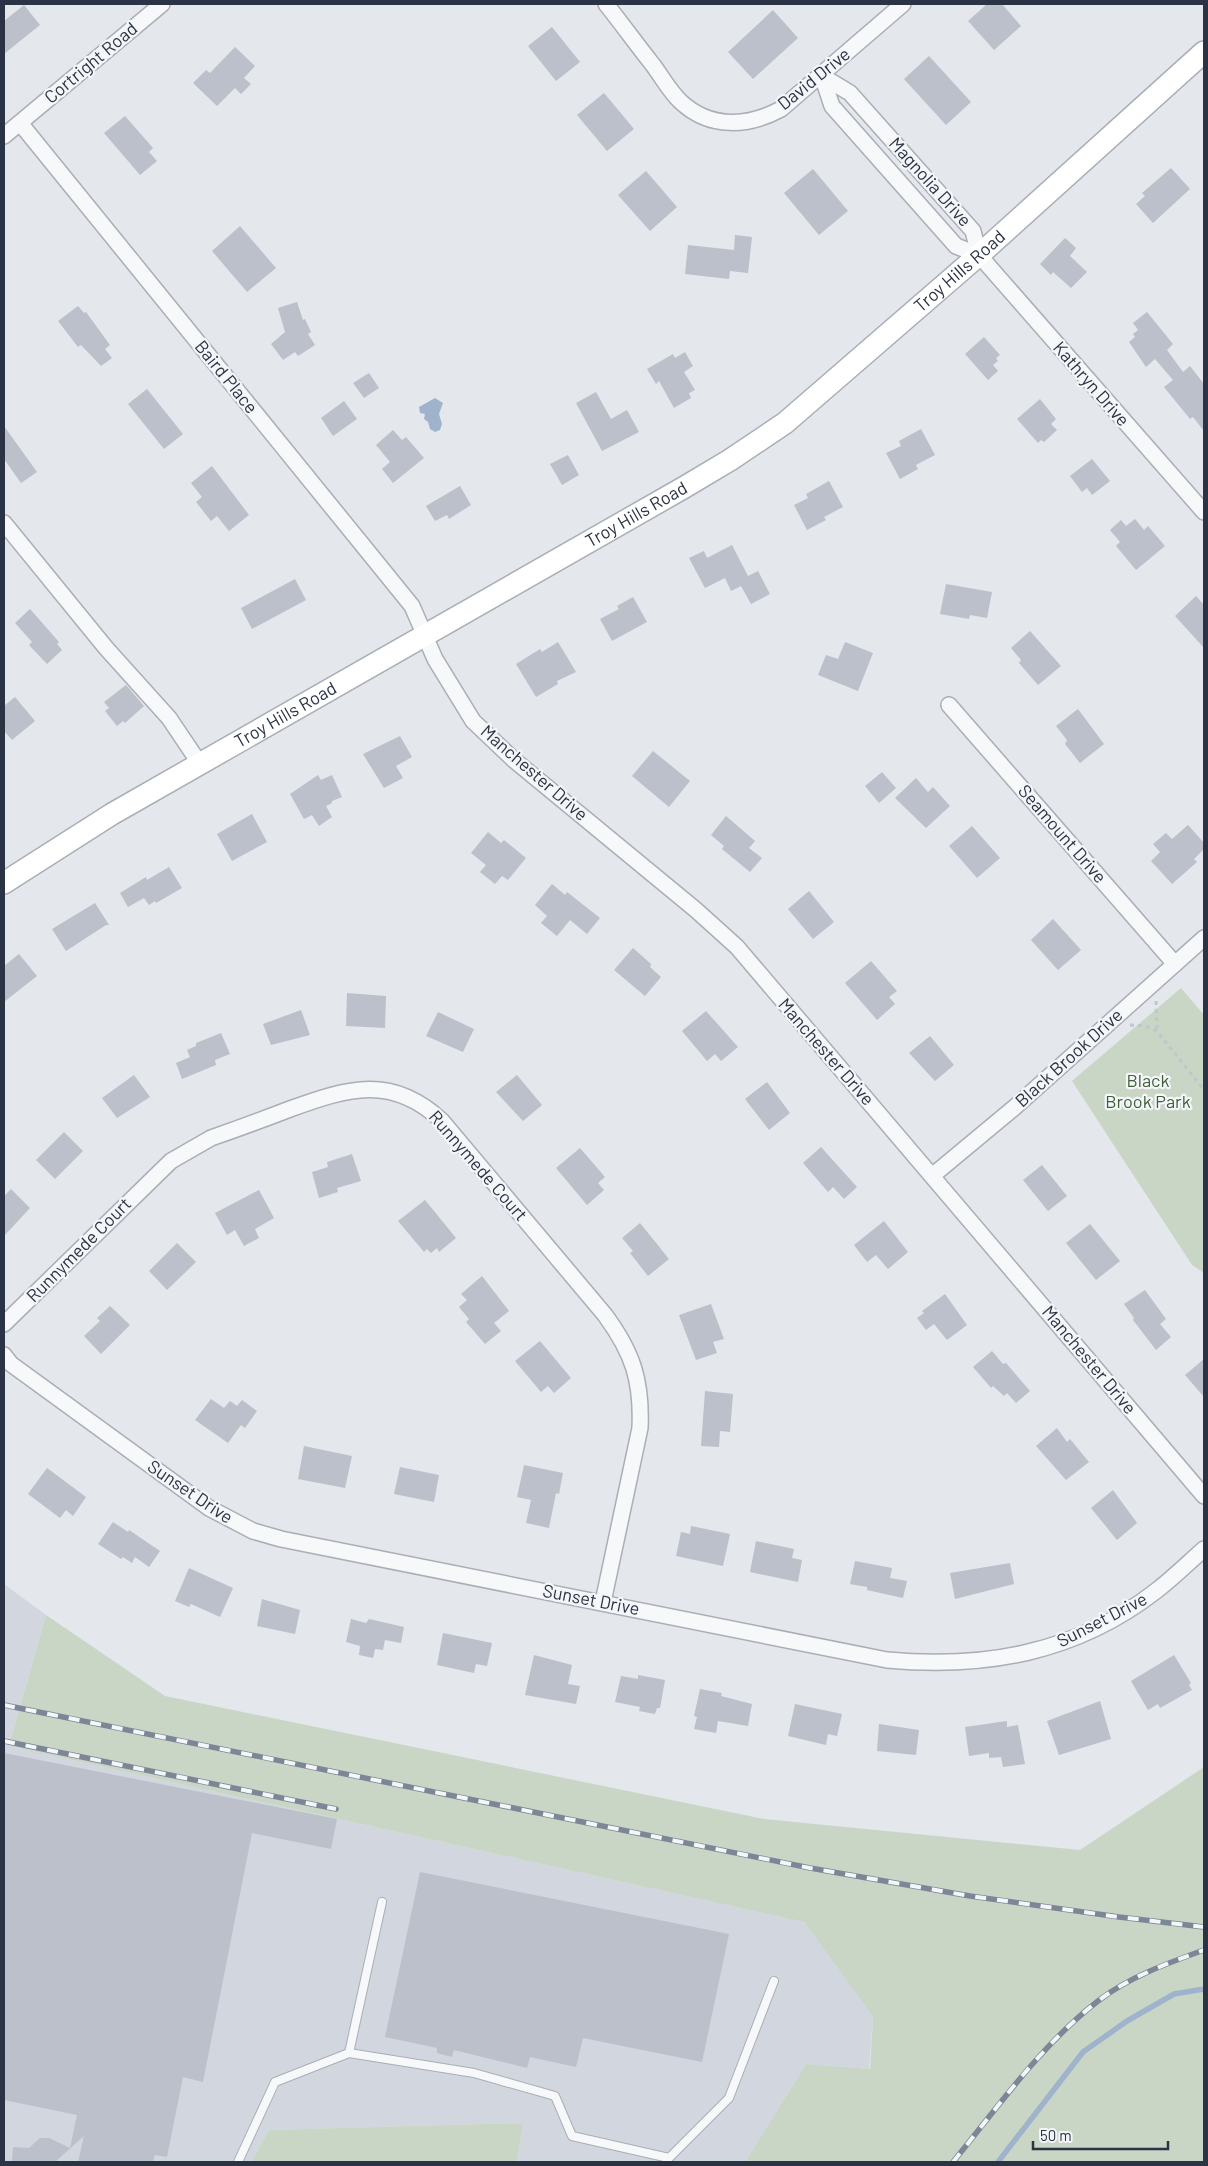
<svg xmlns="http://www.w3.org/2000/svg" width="1208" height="2166" font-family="Barlow,sans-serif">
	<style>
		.built { fill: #d2d6de }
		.green { fill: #c9d6c5 }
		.water { fill: #9fb4cc }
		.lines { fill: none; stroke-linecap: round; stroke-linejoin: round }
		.stream { stroke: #9fb4cc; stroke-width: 5.5 }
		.building { fill: #bbc0ca }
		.lane-casing { stroke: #a9aeb7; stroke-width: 10 }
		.street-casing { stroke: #a9aeb7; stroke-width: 18 }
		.secondary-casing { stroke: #a9aeb7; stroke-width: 24 }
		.path { stroke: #c2c5cb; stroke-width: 3; stroke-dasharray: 4 4; stroke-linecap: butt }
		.lane { stroke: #f7f8fa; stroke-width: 8 }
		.street { stroke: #f7f8fa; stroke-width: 15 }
		.secondary { stroke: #fff; stroke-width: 21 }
		.rail-casing { stroke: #7d8696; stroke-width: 5.5 }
		.rail { stroke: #f4f6f9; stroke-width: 4; stroke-dasharray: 11; stroke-linecap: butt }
		.labels { text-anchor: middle; stroke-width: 4.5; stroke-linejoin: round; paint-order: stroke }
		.street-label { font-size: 18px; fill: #2b3445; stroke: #f4f6f9 }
		.park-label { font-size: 18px; fill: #3f6138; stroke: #f4f6f9 }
	</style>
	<rect width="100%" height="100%" fill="#e4e7ec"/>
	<polygon class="built" points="4,1584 46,1615 9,1746 804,1922 873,2017 869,2069 806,2064 745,2162 517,2162 523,2123 269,2130 251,2162 4,2162"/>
	<g class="green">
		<polygon points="1181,988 1204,1015 1204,1273 1192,1265 1072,1081"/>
		<polygon points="46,1615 165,1696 764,1819 1080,1850 1204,1767 1204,2162 745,2162 806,2064 870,2069 873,2017 804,1922 9,1746"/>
		<polygon points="523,2123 517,2162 251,2162 269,2130"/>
	</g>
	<polygon class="water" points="435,398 443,403 439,414 442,424 440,430 435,432 430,429 428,422 424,419 425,414 420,413 419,407"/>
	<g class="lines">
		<polyline class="stream" points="998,2162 1083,2052 1127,2021 1174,1994 1204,1989"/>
	</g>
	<g class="building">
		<polygon points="987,4 1002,4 1021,26 994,50 968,21"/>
		<polygon points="24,5 40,25 4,54 4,21"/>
		<polygon points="773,10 798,38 753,79 728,52"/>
		<polygon points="552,27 580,62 556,81 528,46"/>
		<polygon points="235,47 255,66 244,78 251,84 241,94 235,88 217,106 193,83 206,70 210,73"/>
		<polygon points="929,56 971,102 946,125 904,79"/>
		<polygon points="604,93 634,129 607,151 577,115"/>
		<polygon points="125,116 153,148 149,152 157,161 140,175 104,133"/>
		<polygon points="1171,168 1190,189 1153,223 1136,204 1145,196 1142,193"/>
		<polygon points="813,169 848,211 819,235 784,193"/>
		<polygon points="646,171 677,207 650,231 618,195"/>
		<polygon points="240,226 276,268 247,292 212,251"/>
		<polygon points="735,235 752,237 748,273 730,271 729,279 685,274 688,245 734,250"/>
		<polygon points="1065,238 1076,248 1070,256 1087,272 1071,288 1053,272 1051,275 1040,264"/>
		<polygon points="297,302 303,320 305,319 311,332 308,334 315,345 298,356 295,352 283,360 271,344 285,332 278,308"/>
		<polygon points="78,306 84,313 86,312 110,345 105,349 112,358 101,366 81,345 78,347 58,321"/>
		<polygon points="1147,312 1173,344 1167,350 1183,372 1190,366 1204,384 1204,431 1193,417 1190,419 1164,387 1173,380 1155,359 1146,367 1129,342 1135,337 1133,334 1138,330 1133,323"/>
		<polygon points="984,337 1000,355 996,358 998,361 993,365 998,371 988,380 965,354"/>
		<polygon points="685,352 693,366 684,372 695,390 689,393 691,398 674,408 659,381 656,384 647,369 673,354 675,358"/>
		<polygon points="369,373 379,388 364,398 353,383"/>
		<polygon points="147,389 183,434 164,449 128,404"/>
		<polygon points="596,392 611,419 627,410 639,432 602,451 576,403"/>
		<polygon points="1040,399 1056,419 1051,424 1057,430 1044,442 1041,440 1038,443 1017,419"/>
		<polygon points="344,401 357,419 333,436 321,418"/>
		<polygon points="4,426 37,472 21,483 4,459"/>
		<polygon points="921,429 935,455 916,465 918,469 900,479 886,453 901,446 899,441"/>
		<polygon points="393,430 402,440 406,437 424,458 393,483 382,469 390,462 376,445"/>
		<polygon points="568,455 579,475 562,485 550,464"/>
		<polygon points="1092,459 1110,481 1092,495 1087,488 1082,492 1070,476"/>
		<polygon points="212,466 249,515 229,531 217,516 211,521 196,502 202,497 191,483"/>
		<polygon points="829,481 843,507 824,517 826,520 807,530 794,505 808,498 806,494"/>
		<polygon points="460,486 471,505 449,519 447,515 435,521 426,506"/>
		<polygon points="1135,519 1144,530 1148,526 1165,546 1136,570 1116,546 1120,542 1110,530 1121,520 1126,526"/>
		<polygon points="732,545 748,576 758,571 770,594 751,604 741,586 731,591 725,578 705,588 689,558 704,551 707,558"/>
		<polygon points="295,579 306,600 252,629 241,608"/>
		<polygon points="946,584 992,592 987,618 970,615 969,619 940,614"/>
		<polygon points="1196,596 1204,605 1204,648 1175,616"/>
		<polygon points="633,597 647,622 612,641 600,619 619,609 617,606"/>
		<polygon points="30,609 59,642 57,644 62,650 47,664 29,645 32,642 15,623"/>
		<polygon points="1030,631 1061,666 1038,685 1019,663 1021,660 1011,648"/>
		<polygon points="558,642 576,672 557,681 558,684 536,697 516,664 540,649 542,652"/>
		<polygon points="845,642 873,653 858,691 818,675 826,655 838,659"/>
		<polygon points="126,685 144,706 125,723 123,721 117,726 105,711 109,708 104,702"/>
		<polygon points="15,697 35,721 12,740 4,731 4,706"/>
		<polygon points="1078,709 1104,744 1080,763 1065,744 1067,740 1056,726"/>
		<polygon points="400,736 412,757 396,766 403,778 384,788 363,754"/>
		<polygon points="653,751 690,781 669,807 632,776"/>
		<polygon points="882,772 896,788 879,803 865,786"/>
		<polygon points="318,775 321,780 332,775 342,797 332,801 332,803 326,806 332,817 319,826 312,815 304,819 290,794"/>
		<polygon points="916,778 928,792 933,787 950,806 926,828 895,798"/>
		<polygon points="252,814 267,842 232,861 217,834"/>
		<polygon points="726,816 755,841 749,848 762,858 750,872 722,849 724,846 711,835"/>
		<polygon points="1188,825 1204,843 1204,849 1194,859 1197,862 1172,884 1151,861 1160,852 1153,844 1166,833 1172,839"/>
		<polygon points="972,826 1000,858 977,878 949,846"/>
		<polygon points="488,832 501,843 504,840 526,858 508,880 502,876 495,884 480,872 486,865 471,853"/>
		<polygon points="169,867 182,888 156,903 155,901 149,905 144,898 128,907 120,893 146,877 147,880"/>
		<polygon points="552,884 565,895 567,892 600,918 587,934 570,920 557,936 541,923 547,916 535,905"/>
		<polygon points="809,891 834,922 813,939 788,909"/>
		<polygon points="95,903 109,925 106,925 66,951 52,929"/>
		<polygon points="1053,919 1081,950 1058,970 1031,940"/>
		<polygon points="633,948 651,964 650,967 661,977 645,996 614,970"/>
		<polygon points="19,954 37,976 4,1002 4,966"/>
		<polygon points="871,961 897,991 889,997 895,1004 877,1020 845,983"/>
		<polygon points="347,993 386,996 385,1028 346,1026"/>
		<polygon points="301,1010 310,1035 271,1045 263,1024"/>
		<polygon points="706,1011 738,1047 721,1061 715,1054 707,1061 682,1031"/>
		<polygon points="438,1012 474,1029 463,1052 426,1036"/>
		<polygon points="221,1033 230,1054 215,1060 216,1065 182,1079 176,1063 190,1057 187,1050 196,1046 196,1043"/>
		<polygon points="930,1036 954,1065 935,1081 909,1053"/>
		<polygon points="134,1075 150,1097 117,1118 102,1098"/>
		<polygon points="517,1075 542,1105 523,1121 496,1092"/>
		<polygon points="767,1082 790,1113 769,1130 745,1099"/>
		<polygon points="64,1132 83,1151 55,1179 36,1160"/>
		<polygon points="821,1147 857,1187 844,1199 833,1187 828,1192 803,1163"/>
		<polygon points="580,1148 605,1177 598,1183 604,1190 587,1205 556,1168"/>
		<polygon points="352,1154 361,1181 337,1188 338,1192 319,1198 312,1172 328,1167 327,1162"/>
		<polygon points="1042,1165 1067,1196 1048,1211 1023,1180"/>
		<polygon points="11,1189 30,1208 4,1236 4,1196"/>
		<polygon points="259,1190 274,1218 255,1229 259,1238 244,1246 235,1230 227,1235 215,1213"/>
		<polygon points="425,1200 456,1238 439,1252 437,1248 431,1253 427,1249 424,1252 398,1221"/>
		<polygon points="884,1221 908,1252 888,1269 876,1255 867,1262 854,1245"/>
		<polygon points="640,1223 669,1259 648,1276 630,1253 633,1251 622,1238"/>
		<polygon points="1090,1224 1120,1261 1096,1280 1066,1243"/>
		<polygon points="177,1243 196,1262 167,1290 149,1271"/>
		<polygon points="482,1276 509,1311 494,1323 501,1331 485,1344 466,1322 469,1319 459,1307 467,1300 461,1294"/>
		<polygon points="1145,1290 1166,1319 1160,1324 1171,1337 1156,1350 1133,1320 1134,1318 1124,1304"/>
		<polygon points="945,1294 967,1325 947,1340 934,1324 926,1330 917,1318 924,1313 922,1311"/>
		<polygon points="711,1304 724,1339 713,1342 717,1353 696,1360 679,1315"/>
		<polygon points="110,1306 130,1325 101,1354 84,1336 100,1321 97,1318"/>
		<polygon points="540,1341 571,1378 554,1393 548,1386 541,1392 515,1361"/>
		<polygon points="992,1351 1003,1364 1006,1363 1030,1391 1016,1403 1007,1393 1004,1396 993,1386 991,1388 973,1367"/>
		<polygon points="1204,1359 1204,1397 1185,1375"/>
		<polygon points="705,1391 733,1394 730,1432 720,1431 719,1447 701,1446"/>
		<polygon points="211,1399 224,1408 230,1401 237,1406 242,1400 257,1411 245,1428 241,1425 228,1443 195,1420"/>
		<polygon points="1057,1428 1067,1442 1070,1439 1089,1462 1066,1480 1036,1446"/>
		<polygon points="304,1446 352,1456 345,1488 298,1479"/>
		<polygon points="524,1465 563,1473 559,1494 556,1493 549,1528 526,1523 531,1500 517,1497"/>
		<polygon points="400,1467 439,1475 434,1502 394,1494"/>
		<polygon points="47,1468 86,1497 73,1516 66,1510 60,1518 28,1494"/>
		<polygon points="1113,1490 1137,1523 1117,1540 1091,1508"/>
		<polygon points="113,1522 128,1532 129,1530 160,1551 149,1567 135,1557 132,1563 123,1557 121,1559 98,1544"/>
		<polygon points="691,1526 730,1534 723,1566 676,1556 681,1532 690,1534"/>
		<polygon points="756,1541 794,1549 792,1558 802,1560 798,1582 750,1572"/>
		<polygon points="855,1561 892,1568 890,1578 907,1581 903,1598 867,1590 867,1587 850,1584"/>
		<polygon points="1010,1563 1014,1584 955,1599 950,1573"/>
		<polygon points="189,1568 233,1588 220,1617 191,1604 189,1607 175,1601"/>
		<polygon points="262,1599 300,1610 295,1634 257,1626"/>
		<polygon points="351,1619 366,1623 369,1619 404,1627 401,1643 385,1640 383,1650 375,1649 373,1658 359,1655 360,1646 346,1642"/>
		<polygon points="443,1633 492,1643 487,1666 476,1664 474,1673 437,1665"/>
		<polygon points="534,1655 572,1665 568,1684 580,1686 576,1704 525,1695"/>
		<polygon points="1174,1655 1191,1683 1189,1685 1192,1690 1160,1708 1158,1704 1148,1710 1131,1681"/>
		<polygon points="638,1675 665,1680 660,1708 657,1708 655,1714 639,1711 640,1707 615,1702 621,1676 638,1679"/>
		<polygon points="700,1689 722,1693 721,1696 752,1704 748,1726 718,1721 716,1733 694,1729 697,1717 694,1716"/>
		<polygon points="1100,1701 1111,1739 1059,1755 1047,1721"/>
		<polygon points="795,1704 842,1714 837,1736 828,1734 826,1745 788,1736"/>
		<polygon points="1007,1721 1007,1727 1018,1725 1025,1764 1003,1767 1001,1757 989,1758 989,1753 969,1756 965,1727"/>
		<polygon points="879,1724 919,1730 916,1755 877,1751"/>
		<polygon points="4,1753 337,1819 331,1849 252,1833 203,2082 183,2077 167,2157 155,2155 153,2162 78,2162 84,2136 55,2162 12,2161 13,2147 29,2148 40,2138 49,2138 70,2148 77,2115 4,2100"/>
		<polygon points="420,1872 729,1934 702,2062 583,2038 576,2067 530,2057 527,2068 454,2050 452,2057 437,2053 437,2048 385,2037"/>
	</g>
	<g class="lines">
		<g class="lane-casing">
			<g id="lane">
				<polyline points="349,2053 382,1902"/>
				<polyline points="238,2162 275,2082 349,2053 474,2073 555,2096 572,2136 669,2158 729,2098 774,1981"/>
			</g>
		</g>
		<g class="street-casing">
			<g id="street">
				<path d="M606,4C622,24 637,45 653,65C662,77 670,92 681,102C710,129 748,127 781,109L903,4"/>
				<polyline points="822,76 850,93 973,231 979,255 1204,512"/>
				<polyline points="822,76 832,106 956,246 979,255"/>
				<polyline points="20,123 412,606 435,659 473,721 514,760 696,910 737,947 1204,1496"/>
				<polyline points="4,136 162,4"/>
				<polyline points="4,523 106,648 169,718 200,764"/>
				<polyline points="949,705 1175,964"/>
				<polyline points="932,1176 1015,1107 1204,938"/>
				<path d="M4,1324L171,1161L211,1138C237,1129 264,1119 290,1109C348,1088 392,1074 442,1121L605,1315C633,1353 642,1381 640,1428L603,1602"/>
				<path d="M4,1355L11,1364L209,1508L253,1531L281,1539L887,1660C985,1669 1076,1653 1156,1591C1173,1578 1188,1563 1204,1549"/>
			</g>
		</g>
		<g class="secondary-casing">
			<g id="secondary">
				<path id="s1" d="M4,883L112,814L683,488L730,460L785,423L979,255L1204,52"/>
			</g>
		</g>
		<g class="path">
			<polyline points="1156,1001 1157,1031"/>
			<polyline points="1130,1025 1145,1026 1157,1031 1204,1090"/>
		</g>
		<use href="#lane" class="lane"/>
		<use href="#street" class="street"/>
		<use href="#secondary" class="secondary"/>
		<g class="rail-casing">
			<g id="rail">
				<polyline points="4,1705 810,1868 970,1896 1119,1917 1204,1927"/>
				<polyline points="4,1741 336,1809"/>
				<path d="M953,2162C998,2107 1041,2045 1098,2001C1129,1977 1168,1963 1204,1950"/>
			</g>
		</g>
		<use href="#rail" class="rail"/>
	</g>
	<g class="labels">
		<g class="street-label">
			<text transform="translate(91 63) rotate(-40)" y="6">Cortright Road</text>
			<text transform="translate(814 79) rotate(-39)" y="6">David Drive</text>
			<text transform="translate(930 182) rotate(48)" y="6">Magnolia Drive</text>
			<text dy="6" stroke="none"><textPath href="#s1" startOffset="1138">Troy Hills Road</textPath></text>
			<text transform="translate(226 377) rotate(51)" y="6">Baird Place</text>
			<text transform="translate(1091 384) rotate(49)" y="6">Kathryn Drive</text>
			<text dy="6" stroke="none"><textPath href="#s1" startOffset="732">Troy Hills Road</textPath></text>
			<text dy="6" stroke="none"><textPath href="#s1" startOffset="328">Troy Hills Road</textPath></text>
			<text transform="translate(534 773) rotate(41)" y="6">Manchester Drive</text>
			<text transform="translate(1062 834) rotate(49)" y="6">Seamount Drive</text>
			<text transform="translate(826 1052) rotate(49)" y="6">Manchester Drive</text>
			<text transform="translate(1069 1058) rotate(-42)" y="6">Black Brook Drive</text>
			<text transform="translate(478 1166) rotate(49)" y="6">Runnymede Court</text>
			<text transform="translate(79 1250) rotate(-45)" y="6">Runnymede Court</text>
			<text transform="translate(1089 1360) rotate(50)" y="6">Manchester Drive</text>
			<text transform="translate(190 1492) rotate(34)" y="6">Sunset Drive</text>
			<text transform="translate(591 1600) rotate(11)" y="6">Sunset Drive</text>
			<text transform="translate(1102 1620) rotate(-27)" y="6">Sunset Drive</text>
		</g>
		<g class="park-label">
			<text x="1148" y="1087">Black<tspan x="1148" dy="21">Brook Park</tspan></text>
		</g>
	</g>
	<rect width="1208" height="2166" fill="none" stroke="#2b3445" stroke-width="10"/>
	<path d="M1033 2141v8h135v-8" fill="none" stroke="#2b3445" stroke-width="2.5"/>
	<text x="1040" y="2141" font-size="15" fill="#2b3445" stroke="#f4f6f9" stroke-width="4" paint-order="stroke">50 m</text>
</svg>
